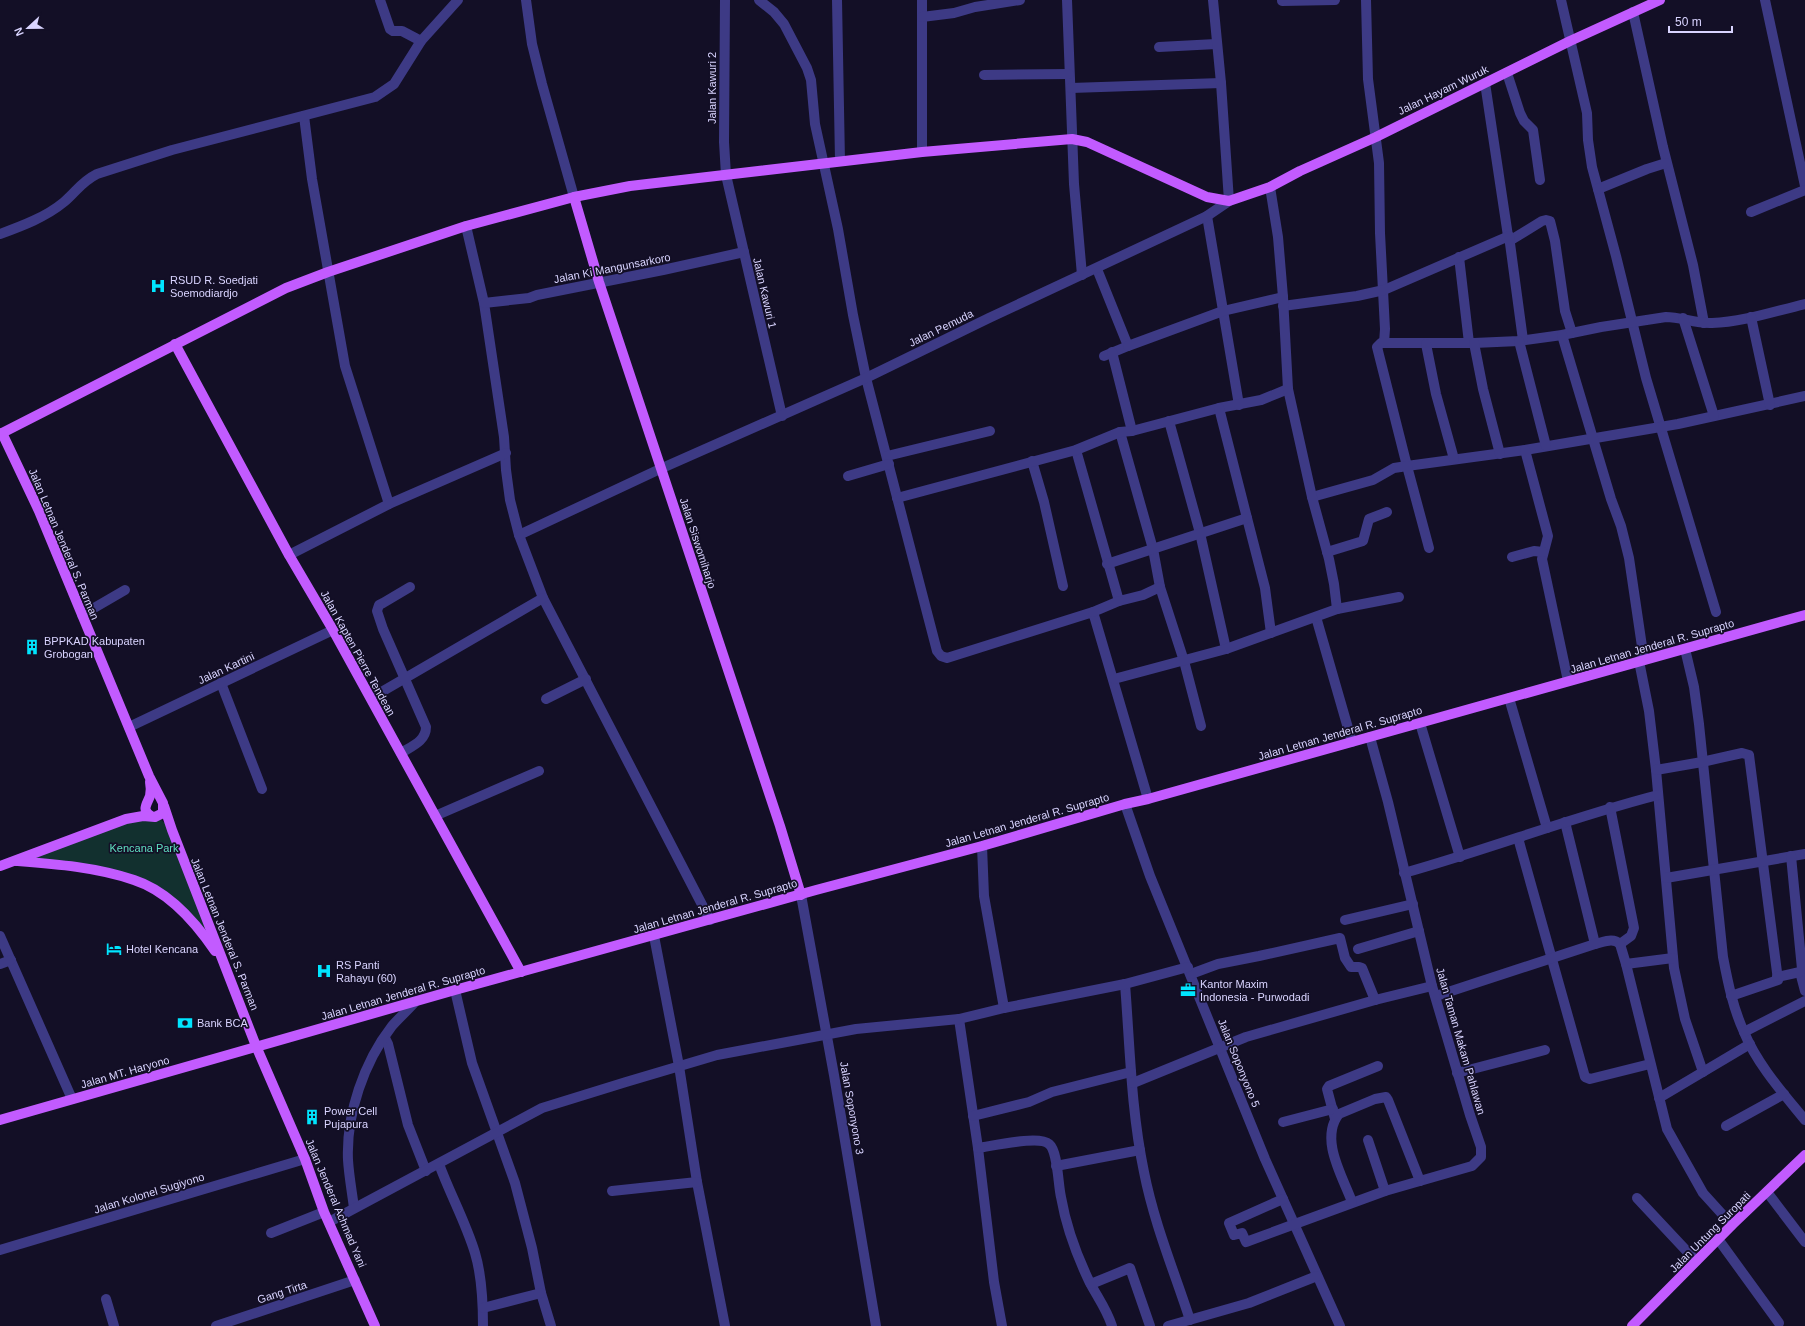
<svg xmlns="http://www.w3.org/2000/svg" width="1805" height="1326" font-family="Helvetica,sans-serif">
	<style>
		.green { fill: #12302f }
		.lines { fill: none; stroke-linecap: round; stroke-linejoin: round }
		.minor { stroke: #3d3a85; stroke-width: 10 }
		.major { stroke: #c25bff; stroke-width: 10 }
		.labels { text-anchor: middle; stroke-width: 3.5; stroke-linejoin: round; paint-order: stroke }
		.street-label { font-size: 11px; fill: #d9d4ff; stroke: #130f26 }
		.poi-label { font-size: 11px; fill: #d9d4ff; stroke: #130f26; text-anchor: start }
		.park-label { font-size: 11px; fill: #5fe0c0; stroke: #130f26 }
	</style>
	<rect width="100%" height="100%" fill="#130f26"/>
	<polygon class="green" points="126,819 161,820 167,825 224,962 189,916 136,879 13,861"/>
	<g class="lines">
		<g class="minor">
			<polyline points="380,0 390,29 393,31 402,31 421,41"/>
			<polyline points="526,0 532,44 542,84 574,197"/>
			<polyline points="725,0 724,142 726,175 782,416"/>
			<polyline points="759,0 774,12 784,24 807,68 811,80 815,124 838,229 853,315 866,378 937,651 941,656 947,658 1093,612 1148,799"/>
			<polyline points="837,0 840,161"/>
			<polyline points="922,0 922,152"/>
			<polyline points="1067,0 1074,184 1082,275"/>
			<polyline points="1366,0 1368,79 1379,163 1380,233 1385,329 1384,343"/>
			<polyline points="1561,0 1587,113 1588,140 1592,167 1616,256 1646,378 1716,612"/>
			<polyline points="1765,0 1805,186"/>
			<polyline points="1282,1 1335,0"/>
			<polyline points="1633,12 1663,147 1693,265 1704,323"/>
			<polyline points="922,17 954,13 975,7 1020,0"/>
			<polyline points="1159,47 1216,44"/>
			<polyline points="1507,73 1520,113 1524,121 1533,130 1540,180"/>
			<polyline points="984,75 1069,74"/>
			<polyline points="1485,83 1508,236"/>
			<polyline points="1071,88 1221,83"/>
			<polyline points="304,116 312,179 345,366 389,504"/>
			<polyline points="1598,189 1647,169 1666,163"/>
			<polyline points="1751,212 1805,190"/>
			<polyline points="1207,216 1239,405"/>
			<polyline points="466,226 484,303 504,437 506,470 510,500 519,535 543,598 710,920"/>
			<path d="M0,234C22,226 46,217 64,202C77,191 81,182 97,174L172,150L375,97L394,84L421,41L458,0"/>
			<polyline points="1511,240 1542,221 1546,220 1550,221 1555,241 1565,311 1572,333"/>
			<polyline points="1459,257 1469,343"/>
			<polyline points="1097,269 1128,346 1104,356"/>
			<polyline points="484,303 529,298 537,295 663,270 744,252"/>
			<path d="M1805,304C1775,311 1743,322 1712,323C1696,324 1681,317 1666,317L1601,327L1562,335L1519,341L1474,343H1381L1377,347L1407,466L1525,450L1678,424L1805,396"/>
			<polyline points="1283,306 1357,296 1384,290 1509,236 1523,340"/>
			<polyline points="1751,317 1770,405"/>
			<polyline points="1683,318 1714,416"/>
			<polyline points="1562,335 1611,499 1621,526 1629,558 1644,660"/>
			<polyline points="1519,341 1546,446"/>
			<polyline points="1474,343 1483,389 1500,454"/>
			<polyline points="1426,344 1436,394 1454,459"/>
			<polyline points="1128,346 1223,311 1283,297"/>
			<polyline points="1112,352 1132,431"/>
			<polyline points="1169,421 1200,533 1226,649"/>
			<polyline points="1120,432 1153,549 1160,587 1184,661 1201,726"/>
			<polyline points="1076,450 1119,601 1143,595 1160,587"/>
			<polyline points="1525,450 1548,536 1542,559 1568,681"/>
			<polyline points="887,456 990,431"/>
			<polyline points="1032,461 1044,502 1063,586"/>
			<polyline points="848,476 889,464"/>
			<polyline points="1312,497 1373,480 1394,468 1407,466 1429,548"/>
			<polyline points="897,498 1076,450 1120,432 1132,431 1219,408 1261,400 1288,389"/>
			<polyline points="1247,518 1265,588 1271,633"/>
			<polyline points="519,535 660,469 866,378 989,318 1207,216 1229,201 1221,83 1213,0"/>
			<polyline points="1327,552 1363,541 1369,519 1387,512"/>
			<polyline points="289,555 389,504 506,453"/>
			<polyline points="1512,557 1534,551 1543,552"/>
			<polyline points="1107,564 1247,518 1219,408"/>
			<polyline points="1337,609 1399,597"/>
			<polyline points="1093,612 1119,601"/>
			<polyline points="82,615 125,590"/>
			<polyline points="1316,617 1352,742"/>
			<path d="M1685,649L1694,687L1699,724L1723,957C1728,983 1733,1008 1744,1032C1757,1064 1783,1093 1805,1120"/>
			<polyline points="1639,661 1649,711 1656,770 1674,968 1685,1019 1703,1072"/>
			<polyline points="1114,679 1226,649 1337,609 1334,584 1329,559 1312,497 1288,389 1283,297 1278,237 1270,187"/>
			<polyline points="221,683 262,789"/>
			<polyline points="371,698 543,598"/>
			<polyline points="1509,698 1547,828"/>
			<polyline points="546,699 586,679"/>
			<polyline points="1420,723 1460,857"/>
			<polyline points="129,727 333,630"/>
			<path d="M401,753C412,746 426,741 426,727L383,629L377,611L379,605L383,603L410,587"/>
			<polyline points="1656,770 1702,762 1742,753 1749,755 1778,980 1731,996"/>
			<polyline points="1125,804 1150,876 1265,1159 1340,1326"/>
			<polyline points="1610,807 1634,928 1631,936 1620,944"/>
			<polyline points="435,816 539,771"/>
			<polyline points="1565,822 1595,944"/>
			<polyline points="1518,838 1585,1077 1590,1079 1650,1064"/>
			<polyline points="982,846 984,896 1004,1008"/>
			<path d="M1404,873C1490,849 1572,817 1658,795"/>
			<polyline points="1666,878 1805,854"/>
			<polyline points="801,895 834,1075 876,1326"/>
			<polyline points="1345,920 1413,904"/>
			<polyline points="0,936 72,1099"/>
			<polyline points="654,936 679,1066 697,1182 725,1326"/>
			<polyline points="1358,949 1419,931"/>
			<polyline points="0,964 11,960"/>
			<polyline points="1626,964 1673,958"/>
			<polyline points="1800,972 1805,991"/>
			<polyline points="1191,974 1218,964 1259,956 1340,938 1345,958 1351,967 1359,967 1362,968 1375,1000"/>
			<polyline points="1777,977 1800,972 1802,969 1791,856"/>
			<path d="M1125,984C1130,1047 1131,1110 1144,1172C1154,1223 1174,1271 1190,1320"/>
			<polyline points="455,990 472,1063 515,1183 532,1248 541,1293 551,1326"/>
			<path d="M1436,996L1595,944C1604,942 1613,937 1620,944L1626,964L1667,1129L1703,1193L1732,1225"/>
			<polyline points="959,1019 978,1148 994,1282 1002,1326"/>
			<polyline points="1744,1032 1805,1001"/>
			<polyline points="385,1038 388,1044 408,1125 426,1171"/>
			<polyline points="1457,1073 1545,1050"/>
			<polyline points="1133,1083 1246,1037 1375,1000 1432,986"/>
			<polyline points="1659,1098 1750,1044"/>
			<polyline points="973,1116 1029,1102 1052,1092 1131,1072"/>
			<polyline points="1335,1119 1327,1089 1329,1086 1378,1066"/>
			<polyline points="1283,1122 1333,1109"/>
			<polyline points="1726,1126 1784,1094"/>
			<polyline points="1368,1140 1385,1191"/>
			<path d="M978,1148C993,1146 1039,1135 1049,1144C1058,1151 1058,1185 1061,1197C1066,1226 1077,1256 1090,1283C1098,1298 1107,1310 1112,1326"/>
			<path d="M439,1164C450,1194 466,1223 475,1253C482,1276 483,1302 483,1326"/>
			<polyline points="1056,1166 1140,1150"/>
			<polyline points="612,1191 697,1182"/>
			<polyline points="1767,1192 1805,1242"/>
			<polyline points="1637,1198 1696,1261"/>
			<polyline points="1283,1199 1229,1223 1234,1235 1242,1233 1246,1242 1385,1191 1472,1166 1481,1157 1481,1147 1470,1115 1432,986 1388,802 1370,737"/>
			<path d="M1352,1202C1343,1177 1319,1139 1339,1114L1375,1099L1386,1097L1388,1100L1420,1181"/>
			<path d="M354,1208C352,1192 349,1176 348,1160C346,1114 364,1062 392,1026C399,1018 408,1010 415,1002"/>
			<polyline points="329,1222 542,1108 626,1082 717,1055 749,1049 856,1029 959,1019 1004,1008 1125,984 1188,967"/>
			<polyline points="271,1233 324,1212"/>
			<polyline points="1718,1239 1779,1323"/>
			<polyline points="0,1250 305,1159"/>
			<polyline points="1091,1284 1130,1268 1150,1326"/>
			<polyline points="106,1299 114,1326"/>
			<polyline points="483,1308 541,1293"/>
			<polyline points="216,1326 355,1280"/>
			<polyline points="1168,1326 1249,1303 1317,1276"/>
		</g>
		<g class="major">
			<polyline points="574,197 599,282 780,826 801,895"/>
			<polyline points="175,344 289,555 333,630 521,972"/>
			<polyline points="0,434 286,288 328,272 466,226 574,197 630,186 922,152 1072,139 1087,142 1207,197 1229,201 1270,187 1300,171 1376,137 1570,41 1660,0"/>
			<path d="M150,782C151,787 151,792 150,796C147,804 141,810 151,816"/>
			<polyline points="164,806 172,830 256,1046 305,1159 324,1212 375,1326"/>
			<path d="M16,861C55,864 96,867 134,880C168,891 196,923 215,951"/>
			<polyline points="0,866 126,819 143,816 155,817 163,813 163,803 149,776 39,511 2,433"/>
			<polyline points="0,1120 455,990 816,890 982,846 1125,804 1148,799 1805,615"/>
			<polyline points="1632,1326 1732,1225 1805,1155"/>
		</g>
	</g>
	<defs>
		<g id="hospital-bare" transform="scale(1.2)"><path d="M-5-5h3v3.5h4V-5h3V5h-3V1.5h-4V5h-3Z" fill="#00e5ff" stroke="#130f26" stroke-width="2.5" paint-order="stroke"/></g>
		<g id="building-bare" transform="scale(1.2)"><path d="M-4-6H4V6H1V3H-1V6H-4ZM-2.5-4.3h1.7v1.8h-1.7ZM.8-4.3h1.7v1.8H.8ZM-2.5-1h1.7V.8h-1.7ZM.8-1h1.7V.8H.8Z" fill="#00e5ff" stroke="#130f26" stroke-width="2.5" paint-order="stroke"/></g>
		<g id="hotel-bare" transform="scale(1.2)"><path d="M-6-4.5h1.5V1H6V5H4.5V3h-9V5H-6ZM-4 0a1.8 1.8 0 1 1 3.6 0ZM.5 0V-2.5h3Q6-2.5 6 0Z" fill="#00e5ff" stroke="#130f26" stroke-width="2.5" paint-order="stroke"/></g>
		<g id="office-bare" transform="scale(1.2)"><path d="M-6-3h4V-5.5h4V-3h4V5H-6ZM-1-4.5V-3h2v-1.5ZM-6 0V1H6V0Z" fill="#00e5ff" stroke="#130f26" stroke-width="2.5" paint-order="stroke"/></g>
		<g id="bank-bare" transform="scale(1.2)"><path d="M-6-4H6V4H-6ZM0-2.3a2.3 2.3 0 1 0 0 4.6a2.3 2.3 0 1 0 0-4.6Z" fill="#00e5ff" stroke="#130f26" stroke-width="2.5" paint-order="stroke"/></g>
	</defs>
	<g fill-rule="evenodd">
		<use href="#hospital-bare" x="158" y="286"/>
		<use href="#building-bare" x="32" y="647"/>
		<use href="#hotel-bare" x="114" y="949"/>
		<use href="#hospital-bare" x="324" y="971"/>
		<use href="#office-bare" x="1188" y="990"/>
		<use href="#bank-bare" x="185" y="1023"/>
		<use href="#building-bare" x="312" y="1117"/>
	</g>
	<g class="labels">
		<g class="street-label">
			<text transform="translate(712 88) rotate(-90)" y="4">Jalan Kawuri 2</text>
			<text transform="translate(1443 90) rotate(-26)" y="4">Jalan Hayam Wuruk</text>
			<text transform="translate(612 268) rotate(-11)" y="4">Jalan Ki Mangunsarkoro</text>
			<text transform="translate(765 293) rotate(77)" y="4">Jalan Kawuri 1</text>
			<text transform="translate(941 328) rotate(-26)" y="4">Jalan Pemuda</text>
			<text transform="translate(698 543) rotate(72)" y="4">Jalan Siswomiharjo</text>
			<text transform="translate(64 544) rotate(67)" y="4">Jalan Letnan Jenderal S. Parman</text>
			<text transform="translate(1652 646) rotate(-16)" y="4">Jalan Letnan Jenderal R. Suprapto</text>
			<text transform="translate(358 653) rotate(61)" y="4">Jalan Kapten Pierre Tendean</text>
			<text transform="translate(226 668) rotate(-25)" y="4">Jalan Kartini</text>
			<text transform="translate(1340 733) rotate(-16)" y="4">Jalan Letnan Jenderal R. Suprapto</text>
			<text transform="translate(1027 820) rotate(-16)" y="4">Jalan Letnan Jenderal R. Suprapto</text>
			<text transform="translate(715 906) rotate(-16)" y="4">Jalan Letnan Jenderal R. Suprapto</text>
			<text transform="translate(225 934) rotate(68)" y="4">Jalan Letnan Jenderal S. Parman</text>
			<text transform="translate(403 993) rotate(-16)" y="4">Jalan Letnan Jenderal R. Suprapto</text>
			<text transform="translate(1461 1041) rotate(74)" y="4">Jalan Taman Makam Pahlawan</text>
			<text transform="translate(1239 1063) rotate(68)" y="4">Jalan Soponyono 5</text>
			<text transform="translate(125 1072) rotate(-16)" y="4">Jalan MT. Haryono</text>
			<text transform="translate(852 1108) rotate(80)" y="4">Jalan Soponyono 3</text>
			<text transform="translate(149 1193) rotate(-17)" y="4">Jalan Kolonel Sugiyono</text>
			<text transform="translate(336 1203) rotate(67)" y="4">Jalan Jenderal Achmad Yani</text>
			<text transform="translate(1710 1232) rotate(-45)" y="4">Jalan Untung Suropati</text>
			<text transform="translate(282 1292) rotate(-18)" y="4">Gang Tirta</text>
		</g>
		<g class="poi-label">
			<text x="170" y="284">RSUD R. Soedjati<tspan x="170" dy="13">Soemodiardjo</tspan></text>
			<text x="44" y="645">BPPKAD Kabupaten<tspan x="44" dy="13">Grobogan</tspan></text>
			<text x="126" y="953">Hotel Kencana</text>
			<text x="336" y="969">RS Panti<tspan x="336" dy="13">Rahayu (60)</tspan></text>
			<text x="1200" y="988">Kantor Maxim<tspan x="1200" dy="13">Indonesia - Purwodadi</tspan></text>
			<text x="197" y="1027">Bank BCA</text>
			<text x="324" y="1115">Power Cell<tspan x="324" dy="13">Pujapura</tspan></text>
		</g>
		<g class="park-label">
			<text x="144" y="852">Kencana Park</text>
		</g>
	</g>
	<g transform="translate(28 28) rotate(248)" stroke="#130f26" stroke-width="3" paint-order="stroke">
	<path d="M0-3L7 15L0 10L-7 15Z" fill="#d9d4ff"/>
	<text y="-6" font-size="11" font-weight="bold" text-anchor="middle" fill="#d9d4ff">N</text>
	</g>
	<path d="M1669 26v6h63v-6" fill="none" stroke="#d9d4ff" stroke-width="2"/>
	<text x="1675" y="26" font-size="12" fill="#d9d4ff" stroke="#130f26" stroke-width="3" paint-order="stroke">50 m</text>
</svg>
